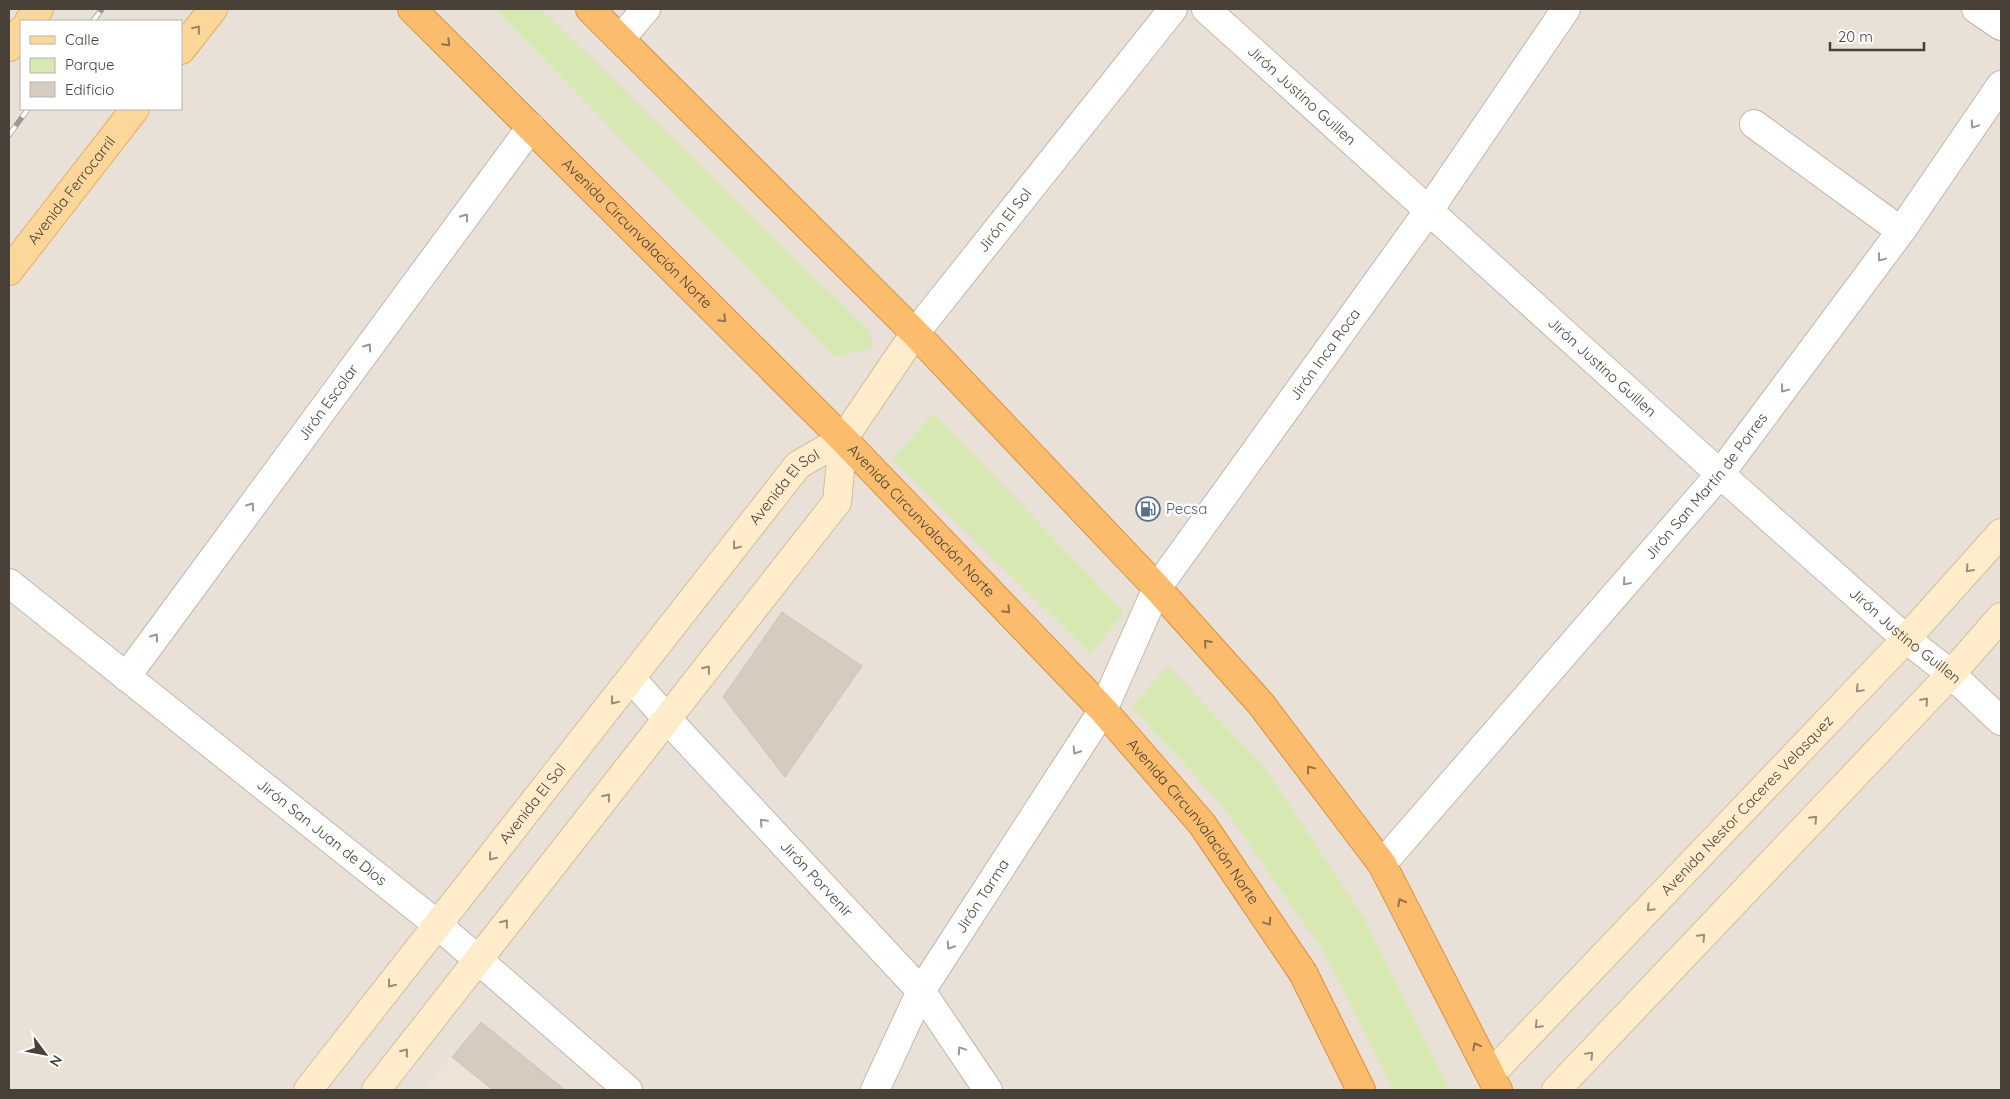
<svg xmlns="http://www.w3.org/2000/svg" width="2010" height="1099" font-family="Quicksand,sans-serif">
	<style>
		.residential { fill: #e9e1d8; fill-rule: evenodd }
		.education { fill: #eee3d4 }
		.green { fill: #d7e8b3 }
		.building { fill: #d6cbbf; stroke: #d1c2b2 }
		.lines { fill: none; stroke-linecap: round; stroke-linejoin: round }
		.street-casing { stroke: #c0b7ac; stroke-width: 30 }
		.secondary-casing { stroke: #d4be9a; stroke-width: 30 }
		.primary-casing { stroke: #e3b169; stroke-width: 30 }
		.highway-casing { stroke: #dd8f3c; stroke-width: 30 }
		.street { stroke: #fff; stroke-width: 28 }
		.secondary { stroke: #feeccb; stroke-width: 28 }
		.primary { stroke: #fdd69a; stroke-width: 28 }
		.highway { stroke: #fcbc6d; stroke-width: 28 }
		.rail-casing { stroke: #989898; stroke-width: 5.5 }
		.rail { stroke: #fff; stroke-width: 4; stroke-dasharray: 11; stroke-linecap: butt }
		.oneway { stroke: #9a8464 }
		.oneway2 { stroke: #91724d }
		.oneway3 { stroke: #9b9692 }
		.oneway4 { stroke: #9a8d7a }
		.labels { text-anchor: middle; stroke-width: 5; stroke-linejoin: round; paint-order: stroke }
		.street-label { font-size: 15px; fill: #494038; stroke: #fff }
		.service-label { font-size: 15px; fill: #4e5e75; stroke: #fff; text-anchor: start }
	</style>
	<rect width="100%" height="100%" fill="#f5f0ea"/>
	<path class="residential" d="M9,9H2001V1090H9ZM21,21H181V109H21Z"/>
	<polygon class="education" points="481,1022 564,1090 422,1090"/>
	<g class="green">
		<polygon points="495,9 541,9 870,332 873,348 834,357"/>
		<polygon points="934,413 1124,612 1091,654 892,459"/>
		<polygon points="1168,666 1265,768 1365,920 1450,1090 1394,1090 1327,957 1220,802 1131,707"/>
	</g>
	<g class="building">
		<polygon points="782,612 862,666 785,777 723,697"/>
		<polygon points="481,1022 565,1090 493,1090 452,1057"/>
	</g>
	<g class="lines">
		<g class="street-casing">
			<g id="street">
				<path id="s1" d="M1206,9L1720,474L1906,639L1951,674L2001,721"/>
				<polyline points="1976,9 2001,26"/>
				<polyline points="621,38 646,9"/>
				<polyline points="1754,124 1901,231"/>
				<path id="s2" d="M915,333L1173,9"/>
				<path id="s3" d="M9,583L438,925L628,1090"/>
				<path id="s4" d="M126,677L531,127"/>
				<path id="s5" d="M632,679L668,720L921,991L988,1090"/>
				<path id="s6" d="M1382,864L1720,474L1901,231L2001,85"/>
				<path id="s7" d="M875,1090L921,991L1103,710L1157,588L1429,210L1566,9"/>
			</g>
		</g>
		<g class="secondary-casing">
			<g id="secondary">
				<path id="s8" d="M1491,1074L1906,639L2001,533"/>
				<path id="s9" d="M308,1090L798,465L843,439L915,333"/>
				<polyline points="376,1090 837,502 843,439"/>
				<polyline points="1556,1090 1951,674 2001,617"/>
			</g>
		</g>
		<g class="primary-casing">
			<g id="primary">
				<polyline points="29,21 39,9"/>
				<polyline points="9,47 21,31"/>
				<polyline points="181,50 213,9"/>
				<path id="s10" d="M9,271L135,109"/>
			</g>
		</g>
		<g class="highway-casing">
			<g id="highway">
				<path id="s11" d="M412,9L843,439L1103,710L1202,824L1303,973L1361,1090"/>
				<polyline points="590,9 915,333 1157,588 1261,704 1382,864 1498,1090"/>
			</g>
		</g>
		<use href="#street" class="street"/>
		<use href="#secondary" class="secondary"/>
		<use href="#primary" class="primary"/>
		<use href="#highway" class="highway"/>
		<g class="rail-casing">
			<g id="rail">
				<polyline points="93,21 102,9"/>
				<polyline points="9,135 28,109"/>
			</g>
		</g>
		<use href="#rail" class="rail"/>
	</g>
	<defs><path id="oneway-chevron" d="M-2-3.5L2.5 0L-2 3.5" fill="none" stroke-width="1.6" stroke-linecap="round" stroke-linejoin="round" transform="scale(1.25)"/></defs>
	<use class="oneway" href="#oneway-chevron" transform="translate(197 29) rotate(-52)"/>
	<g class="oneway2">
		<use href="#oneway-chevron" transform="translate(447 43) rotate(45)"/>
		<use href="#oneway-chevron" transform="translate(723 319) rotate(45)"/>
		<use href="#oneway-chevron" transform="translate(1007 610) rotate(46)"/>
		<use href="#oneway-chevron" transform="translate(1207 643) rotate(-132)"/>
		<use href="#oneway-chevron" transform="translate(1310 769) rotate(-127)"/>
		<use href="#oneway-chevron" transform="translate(1401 902) rotate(-118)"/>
		<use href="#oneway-chevron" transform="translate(1268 922) rotate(56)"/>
		<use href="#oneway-chevron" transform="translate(1476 1046) rotate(-118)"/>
	</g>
	<g class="oneway3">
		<use href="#oneway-chevron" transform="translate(1974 125) rotate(124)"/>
		<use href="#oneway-chevron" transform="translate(465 217) rotate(-54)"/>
		<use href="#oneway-chevron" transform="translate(1881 258) rotate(127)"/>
		<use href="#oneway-chevron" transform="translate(368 347) rotate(-54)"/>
		<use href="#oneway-chevron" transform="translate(1784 389) rotate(127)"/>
		<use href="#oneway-chevron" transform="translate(251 506) rotate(-54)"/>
		<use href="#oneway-chevron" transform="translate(1626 582) rotate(131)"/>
		<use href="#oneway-chevron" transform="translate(155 637) rotate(-54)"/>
		<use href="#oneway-chevron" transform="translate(1076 751) rotate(123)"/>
		<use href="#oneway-chevron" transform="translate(763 822) rotate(-133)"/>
		<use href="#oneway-chevron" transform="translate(950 946) rotate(123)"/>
		<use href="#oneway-chevron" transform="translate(961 1050) rotate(-124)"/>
	</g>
	<g class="oneway4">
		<use href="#oneway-chevron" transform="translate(736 546) rotate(128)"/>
		<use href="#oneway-chevron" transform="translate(1969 569) rotate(132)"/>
		<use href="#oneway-chevron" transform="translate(707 669) rotate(-52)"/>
		<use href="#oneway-chevron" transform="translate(1859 689) rotate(134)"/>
		<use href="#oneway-chevron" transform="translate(614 701) rotate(128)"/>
		<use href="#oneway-chevron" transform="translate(1925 701) rotate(-47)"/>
		<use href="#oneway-chevron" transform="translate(607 797) rotate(-51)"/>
		<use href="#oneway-chevron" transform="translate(1814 819) rotate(-47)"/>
		<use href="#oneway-chevron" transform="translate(492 857) rotate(128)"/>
		<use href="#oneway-chevron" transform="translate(1650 908) rotate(134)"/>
		<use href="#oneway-chevron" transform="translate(505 923) rotate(-51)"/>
		<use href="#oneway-chevron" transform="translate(1702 937) rotate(-47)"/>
		<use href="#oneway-chevron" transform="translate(391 984) rotate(128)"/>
		<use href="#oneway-chevron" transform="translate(1538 1025) rotate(134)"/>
		<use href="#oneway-chevron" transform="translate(405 1052) rotate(-52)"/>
		<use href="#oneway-chevron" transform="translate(1590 1055) rotate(-47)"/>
	</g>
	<defs>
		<g id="fuel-ring" transform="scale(1.25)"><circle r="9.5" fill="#fff" stroke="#5c6f8a" stroke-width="1.5"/><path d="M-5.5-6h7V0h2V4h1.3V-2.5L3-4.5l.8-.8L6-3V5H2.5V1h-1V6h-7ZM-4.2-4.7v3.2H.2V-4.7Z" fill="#5c6f8a"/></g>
	</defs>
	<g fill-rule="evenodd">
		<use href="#fuel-ring" x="1148" y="509"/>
	</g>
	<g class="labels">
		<g class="street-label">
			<text dy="5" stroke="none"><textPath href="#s1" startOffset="129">Jirón Justino Guillen</textPath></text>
			<text dy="5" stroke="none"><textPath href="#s10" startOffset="102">Avenida Ferrocarril</textPath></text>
			<text dy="5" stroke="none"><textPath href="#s2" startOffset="144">Jirón El Sol</textPath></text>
			<text dy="5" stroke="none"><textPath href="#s11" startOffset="318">Avenida Circunvalación Norte</textPath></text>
			<text dy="5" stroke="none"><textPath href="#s7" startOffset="865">Jirón Inca Roca</textPath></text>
			<text dy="5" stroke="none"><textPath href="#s1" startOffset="534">Jirón Justino Guillen</textPath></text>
			<text dy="5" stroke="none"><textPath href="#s4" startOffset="341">Jirón Escolar</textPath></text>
			<text dy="5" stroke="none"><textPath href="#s6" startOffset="498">Jirón San Martín de Porres</textPath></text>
			<text dy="5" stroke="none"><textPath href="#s9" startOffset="769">Avenida El Sol</textPath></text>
			<text dy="5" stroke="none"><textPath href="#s11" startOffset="722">Avenida Circunvalación Norte</textPath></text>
			<text dy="5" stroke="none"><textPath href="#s1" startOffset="939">Jirón Justino Guillen</textPath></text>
			<text dy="5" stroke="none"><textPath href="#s9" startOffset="364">Avenida El Sol</textPath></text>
			<text dy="5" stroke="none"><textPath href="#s8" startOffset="371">Avenida Nestor Caceres Velasquez</textPath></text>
			<text dy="5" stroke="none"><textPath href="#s11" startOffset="1128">Avenida Circunvalación Norte</textPath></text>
			<text dy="5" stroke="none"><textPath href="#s3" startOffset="400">Jirón San Juan de Dios</textPath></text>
			<text dy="5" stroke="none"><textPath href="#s5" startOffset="272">Jirón Porvenir</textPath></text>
			<text dy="5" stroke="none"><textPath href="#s7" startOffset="222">Jirón Tarma</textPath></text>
		</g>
		<g class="service-label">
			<text x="1166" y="514">Pecsa</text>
		</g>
	</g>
	<rect width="2010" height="1099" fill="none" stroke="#494038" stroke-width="20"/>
	<rect x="20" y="20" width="162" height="90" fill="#ffffff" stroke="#b6b3af"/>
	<rect x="30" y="36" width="25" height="8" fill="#fdd69a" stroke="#b6b3af"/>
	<text x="65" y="45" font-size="15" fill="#494038">Calle</text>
	<rect x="30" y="58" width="25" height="15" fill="#d7e8b3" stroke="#b6b3af"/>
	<text x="65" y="70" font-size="15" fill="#494038">Parque</text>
	<rect x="30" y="82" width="25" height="15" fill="#d6cbbf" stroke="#b6b3af"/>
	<text x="65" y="95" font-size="15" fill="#494038">Edificio</text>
	<g transform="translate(45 1054) rotate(122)" stroke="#ffffff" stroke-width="4" paint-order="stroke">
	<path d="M0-4L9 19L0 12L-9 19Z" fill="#494038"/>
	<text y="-8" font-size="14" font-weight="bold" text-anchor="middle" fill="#494038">N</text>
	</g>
	<path d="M1830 42v8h94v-8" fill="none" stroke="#494038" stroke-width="2.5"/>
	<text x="1838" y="42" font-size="15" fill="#494038" stroke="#ffffff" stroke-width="4" paint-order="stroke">20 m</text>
</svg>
